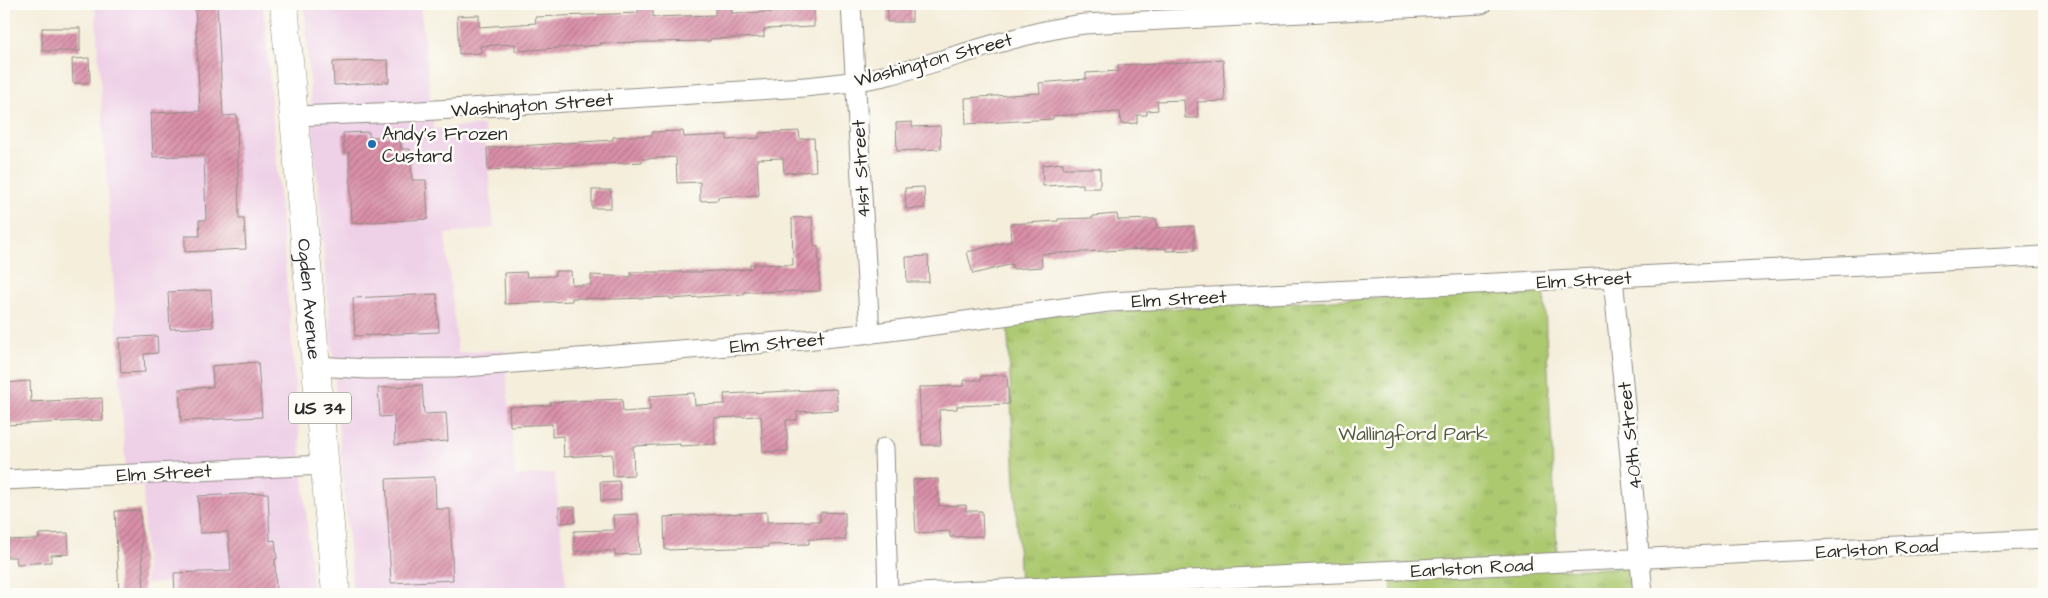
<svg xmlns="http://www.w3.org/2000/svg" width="2048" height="598" font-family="'Architects Daughter',sans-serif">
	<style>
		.built { fill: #eed0e7 }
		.park { fill: url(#park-tufts); stroke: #6c7a4e }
		.building { fill: url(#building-hatch) }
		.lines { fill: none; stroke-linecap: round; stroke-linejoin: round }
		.minor-casing { stroke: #908c83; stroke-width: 21 }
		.primary-casing { stroke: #908c83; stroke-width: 29 }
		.minor { stroke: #fff; stroke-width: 19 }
		.primary { stroke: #fff; stroke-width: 28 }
		.poi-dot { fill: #1f6fb2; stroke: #fdfcf7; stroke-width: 2 }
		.labels { text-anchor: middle; stroke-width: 5; stroke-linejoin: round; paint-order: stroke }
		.shield { fill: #fdfcf7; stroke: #6a6a68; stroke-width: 1 }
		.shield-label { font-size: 18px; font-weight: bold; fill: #2b2b2b }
		.street-label { font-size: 19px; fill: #2b2b2b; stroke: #fdfcf7 }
		.poi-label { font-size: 19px; fill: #2b2b2b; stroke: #fdfcf7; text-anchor: start }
		.park-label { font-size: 19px; fill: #525a40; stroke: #fdfcf7 }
	</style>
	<defs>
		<pattern id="park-tufts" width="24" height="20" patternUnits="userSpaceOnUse" patternTransform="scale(1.25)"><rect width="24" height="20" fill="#acc970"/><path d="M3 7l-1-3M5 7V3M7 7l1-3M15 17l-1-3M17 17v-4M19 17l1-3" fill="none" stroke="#8ca35c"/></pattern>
		<pattern id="building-hatch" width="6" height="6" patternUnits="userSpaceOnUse" patternTransform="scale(1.25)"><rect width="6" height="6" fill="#da90a9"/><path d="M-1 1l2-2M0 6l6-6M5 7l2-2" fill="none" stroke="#b1768a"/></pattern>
	</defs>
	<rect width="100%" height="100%" fill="#fdfcf7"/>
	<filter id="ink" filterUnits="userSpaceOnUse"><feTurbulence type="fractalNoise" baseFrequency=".02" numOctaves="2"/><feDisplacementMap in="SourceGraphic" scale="10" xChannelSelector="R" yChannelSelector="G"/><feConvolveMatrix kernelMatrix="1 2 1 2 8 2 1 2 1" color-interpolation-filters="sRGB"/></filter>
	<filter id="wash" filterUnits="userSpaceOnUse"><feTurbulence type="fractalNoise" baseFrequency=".0096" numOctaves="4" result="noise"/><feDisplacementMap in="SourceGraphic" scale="20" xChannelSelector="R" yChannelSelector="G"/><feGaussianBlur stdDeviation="1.12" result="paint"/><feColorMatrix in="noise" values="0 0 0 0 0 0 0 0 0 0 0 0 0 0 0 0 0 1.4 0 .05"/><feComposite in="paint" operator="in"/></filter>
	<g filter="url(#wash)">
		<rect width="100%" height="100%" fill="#f4eedb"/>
		<g class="built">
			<polygon points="95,4 263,4 313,594 171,594 169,582 146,584 143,485 127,487"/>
			<polygon points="304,4 420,4 434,129 484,125 494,228 445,234 458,353 504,350 515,476 555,473 567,594 353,594 314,141"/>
		</g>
		<polygon class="park" points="1544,289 1558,570 1633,567 1635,594 1392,594 1391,569 1020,586 1007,317"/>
		<g id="blocks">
			<g class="building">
				<polygon points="195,4 217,4 223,116 237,115 239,219 244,219 246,249 185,252 185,236 200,236 199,220 206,220 204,155 153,157 151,113 200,111"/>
				<polygon points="715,4 731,4 732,13 776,12 776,8 786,8 786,4 806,4 807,7 814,7 814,27 764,29 764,37 710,39 710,41 600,43 601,45 515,51 515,44 480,46 481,53 459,54 457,16 479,15 479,27 536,23 535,17 638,13 638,8 653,8 653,17 715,15"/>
				<polygon points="888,4 912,4 912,22 887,22"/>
				<rect x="42" y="28" width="38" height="23"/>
				<polygon points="89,58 90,83 73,83 72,59"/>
				<polygon points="388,60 389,82 334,85 333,62"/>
				<polygon points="1223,60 1225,101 1197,102 1198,118 1185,118 1184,100 1157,101 1158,110 1147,111 1147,115 1137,115 1137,123 1121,124 1120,112 1053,116 1053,119 966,124 965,98 1040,93 1039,83 1086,79 1086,73 1119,71 1118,65 1139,64 1139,65"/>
				<polygon points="912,122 912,127 940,126 941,149 897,151 896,123"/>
				<polygon points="683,131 684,137 727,135 727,140 759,138 759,133 799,131 800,139 814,138 816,171 784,173 783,158 757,159 759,195 718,197 718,200 700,201 700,182 677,183 676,157 642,159 642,162 488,170 487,148 613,140 613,137 652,135 652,132"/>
				<polygon points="369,132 369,137 400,136 401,149 410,149 412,180 426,180 428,219 352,223 349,152 344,152 343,133"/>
				<polygon points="1063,163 1063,168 1100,168 1100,188 1083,188 1083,184 1043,186 1042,165"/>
				<polygon points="924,187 925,208 906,209 905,188"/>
				<rect x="592" y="190" width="19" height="18"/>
				<polygon points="1117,214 1118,220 1156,219 1157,228 1194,226 1195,250 1166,251 1166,248 1041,254 1042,267 1012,269 1012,264 973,274 967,252 1011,241 1010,224 1058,221 1058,219 1093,218 1093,216"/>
				<polygon points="812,217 814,246 818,246 820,291 744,292 744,294 670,299 670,297 616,299 572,298 572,301 505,304 504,273 526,272 527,277 555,276 555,271 571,271 572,285 591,285 591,275 631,277 631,272 701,272 750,269 750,264 793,265 792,218"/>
				<polygon points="928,256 929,282 907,282 906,257"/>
				<polygon points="211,290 213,327 170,329 168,292"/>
				<polygon points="437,294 439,332 355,336 353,298"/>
				<polygon points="157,336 158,353 144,354 145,372 121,373 119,338"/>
				<polygon points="258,362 262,417 181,421 179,389 213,387 212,366"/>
				<polygon points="1007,375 1009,404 957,406 957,409 939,410 941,445 922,445 919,387 964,386 964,380 981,380 981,376"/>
				<polygon points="30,381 31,402 102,398 103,420 5,425 4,383"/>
				<polygon points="422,385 424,414 446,413 448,441 395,445 394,416 380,417 378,388"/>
				<polygon points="836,389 838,410 797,412 797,420 786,420 788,451 763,452 761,416 714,418 715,444 680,446 680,444 633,446 634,475 613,476 612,454 564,457 563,436 552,437 552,424 510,426 509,407 551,405 550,402 622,399 623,412 650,410 649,396 694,393 695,405 725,404 724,394"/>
				<polygon points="435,477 436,509 450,509 453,580 391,583 386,479"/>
				<polygon points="938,479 939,506 966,505 966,511 982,511 983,536 950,537 950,531 916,533 913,480"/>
				<polygon points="619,481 621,500 601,501 600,482"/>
				<polygon points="268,493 270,541 275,540 277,559 275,559 276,594 175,594 174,573 231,571 228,532 200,533 198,496"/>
				<polygon points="559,507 575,507 575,522 559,523"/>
				<polygon points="140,510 144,594 119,594 115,511"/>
				<polygon points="767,512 767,522 820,521 820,512 845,513 845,540 809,539 809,544 768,545 768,547 665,550 664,517"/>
				<polygon points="638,514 640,554 615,555 615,551 574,551 574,531 614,530 613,515"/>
				<polygon points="68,533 69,554 51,555 51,562 17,564 16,557 4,557 4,540 39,539 39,534"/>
			</g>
		</g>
	</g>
	<g filter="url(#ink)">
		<use href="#blocks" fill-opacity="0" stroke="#908c83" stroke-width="1"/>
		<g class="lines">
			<g class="minor-casing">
				<g id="minor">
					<polyline points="851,4 870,334"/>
					<path d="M294,116L404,112L805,87C832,84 861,82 888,75C954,59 1016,33 1084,24L1482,4"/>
					<polyline points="1613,277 1643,594"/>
					<polyline points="317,366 367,369 453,368 804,340 882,332 1108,302 2044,256"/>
					<polyline points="884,448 888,594"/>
					<polyline points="4,480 325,465"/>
					<polyline points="900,594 2044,539"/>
				</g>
			</g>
			<g class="primary-casing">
				<g id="primary">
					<path id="s1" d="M284,4L336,594"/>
				</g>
			</g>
			<use href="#minor" class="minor"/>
			<use href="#primary" class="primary"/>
		</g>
	</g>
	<circle class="poi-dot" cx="372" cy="144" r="5"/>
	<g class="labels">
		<rect class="shield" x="289" y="392.5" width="62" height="31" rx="4"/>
		<g class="shield-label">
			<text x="320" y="414">US 34</text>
		</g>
		<g class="street-label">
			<text transform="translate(933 59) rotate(-15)" y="7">Washington Street</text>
			<text transform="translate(532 104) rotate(-4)" y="7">Washington Street</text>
			<text transform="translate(860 169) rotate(-93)" y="7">41st Street</text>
			<text transform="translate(1584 279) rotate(-3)" y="7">Elm Street</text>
			<text transform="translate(1179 298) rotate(-3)" y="7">Elm Street</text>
			<text dy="7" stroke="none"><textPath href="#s1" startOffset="296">Ogden Avenue</textPath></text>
			<text transform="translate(777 342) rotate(-5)" y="7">Elm Street</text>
			<text transform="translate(1629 436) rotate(-96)" y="7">40th Street</text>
			<text transform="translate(164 472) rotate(-3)" y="7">Elm Street</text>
			<text transform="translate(1877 548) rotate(-3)" y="7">Earlston Road</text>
			<text transform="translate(1472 567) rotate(-3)" y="7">Earlston Road</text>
		</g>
		<g class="poi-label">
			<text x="382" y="140">Andy's Frozen<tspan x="382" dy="22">Custard</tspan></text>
		</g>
		<g class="park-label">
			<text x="1413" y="440">Wallingford Park</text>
		</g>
	</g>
	<rect width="2048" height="598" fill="none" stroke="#fdfcf7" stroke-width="20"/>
</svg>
